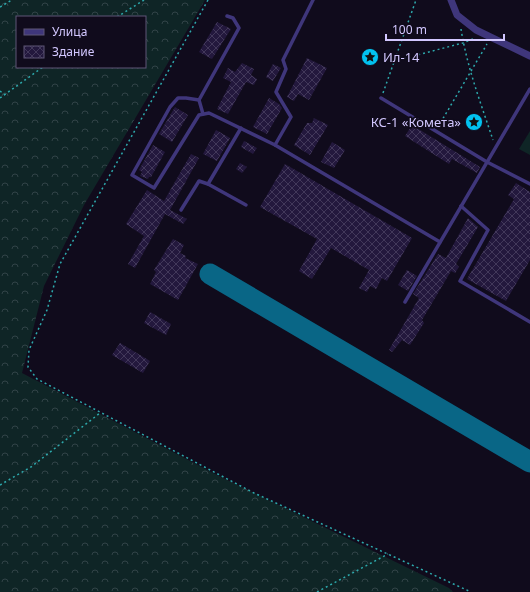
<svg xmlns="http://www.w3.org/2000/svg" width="530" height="592" font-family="'Noto Sans',sans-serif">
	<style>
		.forest { fill: url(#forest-crowns); fill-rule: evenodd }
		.garden { fill: #0f2526 }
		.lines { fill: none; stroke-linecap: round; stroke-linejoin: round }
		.taxiway { stroke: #096686; stroke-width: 21 }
		.building { fill: url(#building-cross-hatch) }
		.path { stroke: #2da9ac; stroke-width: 1.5; stroke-dasharray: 2 3; stroke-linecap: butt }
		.service { stroke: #3f367b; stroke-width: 3.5 }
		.minor { stroke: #3f367b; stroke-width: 7 }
		.labels { text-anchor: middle; stroke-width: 3.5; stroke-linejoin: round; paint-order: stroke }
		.poi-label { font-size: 13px; fill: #d2c7ff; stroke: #100b1c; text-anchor: start }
	</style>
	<defs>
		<pattern id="forest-crowns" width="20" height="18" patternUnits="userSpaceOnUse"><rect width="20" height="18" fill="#0f2526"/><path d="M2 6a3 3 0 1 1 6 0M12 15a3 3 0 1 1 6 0" fill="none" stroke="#314347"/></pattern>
		<pattern id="building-cross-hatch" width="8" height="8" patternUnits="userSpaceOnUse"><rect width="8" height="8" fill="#23183d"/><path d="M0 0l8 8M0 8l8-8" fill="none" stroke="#42385a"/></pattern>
	</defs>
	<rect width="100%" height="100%" fill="#100b1c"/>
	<path class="forest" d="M0,0H205L84,205L44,286L22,373L215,474L449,588L453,592H0ZM17,17H145V67H17Z"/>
	<polygon class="garden" points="530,131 530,155 519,149"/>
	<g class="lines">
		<polyline class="taxiway" points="210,274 530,462"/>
	</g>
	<g class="building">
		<polygon points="217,22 231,29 212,59 199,52"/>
		<polygon points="307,58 327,68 309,100 298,94 294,101 287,97"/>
		<polygon points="242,63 254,69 251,75 257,79 254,85 246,82 228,114 217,109 231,82 223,78 228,68 235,72"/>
		<polygon points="273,64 281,68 273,81 266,77"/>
		<polygon points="269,98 279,104 282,108 267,134 253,127"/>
		<polygon points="175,107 188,115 172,142 159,134"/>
		<polygon points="314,118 328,125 310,155 294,145 307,123 312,123"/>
		<polygon points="412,125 480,167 477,173 452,159 449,164 405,136"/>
		<polygon points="216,130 230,138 217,161 203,154"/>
		<polygon points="244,141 257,148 253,154 241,147"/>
		<polygon points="332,142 345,150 334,168 321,162"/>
		<polygon points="153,145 165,152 151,177 149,177 148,179 140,176 142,172 139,170"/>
		<polygon points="191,154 199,158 170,210 187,219 183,224 165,214 135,268 128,264 144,236 126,224 147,190 164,201"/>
		<polygon points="240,163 247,167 242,173 236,169"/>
		<polygon points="285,164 412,238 387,281 382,278 376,289 370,286 367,292 359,288 369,270 331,248 312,279 299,271 317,239 260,207"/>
		<polygon points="516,183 530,192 530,260 506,301 467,279 514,199 508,195"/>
		<polygon points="468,218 478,227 456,264 459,267 455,273 451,271 422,320 424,323 410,345 402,340 392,352 389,350 419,298 413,294 438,254 446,258"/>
		<polygon points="173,239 184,245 180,253 186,256 185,258 198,264 178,300 150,284 156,272 154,270"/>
		<polygon points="407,270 417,276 408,291 398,285"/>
		<polygon points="150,312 171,324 166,335 144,323"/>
		<polygon points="120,343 150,361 143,373 112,355"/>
	</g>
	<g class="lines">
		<g class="path">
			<polyline points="208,0 60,264 47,310 29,350 28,367 37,379 254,493 471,592"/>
			<polyline points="0,7 12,0"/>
			<polyline points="117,17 144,0"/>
			<path d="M461,29C467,67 481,104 493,140"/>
			<polyline points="394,61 463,43 475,38"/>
			<polyline points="0,91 5,95"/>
			<polyline points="383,93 416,0"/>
			<polyline points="0,98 43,67"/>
			<polyline points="438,127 487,44"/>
			<polyline points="0,485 31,467 100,413"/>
			<polyline points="317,592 388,554"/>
		</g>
		<g class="service">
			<polyline points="227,16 233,18 239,28 199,100 186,98 178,98 170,107 132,175 154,188 199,115 209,113 275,145 291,117 276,92 286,69 283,60 313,0"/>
			<polyline points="381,98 487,162 530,184"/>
			<polyline points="199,100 203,114"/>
			<polyline points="275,145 440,242"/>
			<polyline points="208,184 241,128"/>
			<polyline points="461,206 488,230 460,281 530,322"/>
			<polyline points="181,210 199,181 208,184 246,205"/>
			<polyline points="405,302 530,89"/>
		</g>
		<polyline class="minor" points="451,0 457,15 476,30 530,56"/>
	</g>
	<defs>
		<g id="sight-disc" transform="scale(0.9)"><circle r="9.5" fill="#02c2f0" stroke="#100b1c"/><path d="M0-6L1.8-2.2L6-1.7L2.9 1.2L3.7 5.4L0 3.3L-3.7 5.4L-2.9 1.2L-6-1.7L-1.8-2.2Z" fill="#111"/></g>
	</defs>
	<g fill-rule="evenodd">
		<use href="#sight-disc" x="370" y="57"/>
		<use href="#sight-disc" x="474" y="122"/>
	</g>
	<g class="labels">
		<g class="poi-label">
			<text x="383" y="62">Ил-14</text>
			<text x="461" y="127" text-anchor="end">КС-1 «Комета»</text>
		</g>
	</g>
	<rect x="16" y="16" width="130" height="52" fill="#100b1c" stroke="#5e5677"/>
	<rect x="24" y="29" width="20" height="6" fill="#3f367b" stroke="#5e5677"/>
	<text x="52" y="36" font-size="12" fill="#d2c7ff">Улица</text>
	<rect x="24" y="46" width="20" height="12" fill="url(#building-cross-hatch)" stroke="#5e5677"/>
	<text x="52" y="56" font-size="12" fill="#d2c7ff">Здание</text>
	<path d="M386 34v6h118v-6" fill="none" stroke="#d2c7ff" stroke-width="2"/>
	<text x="392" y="34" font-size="12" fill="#d2c7ff" stroke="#100b1c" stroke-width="3" paint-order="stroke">100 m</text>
</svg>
